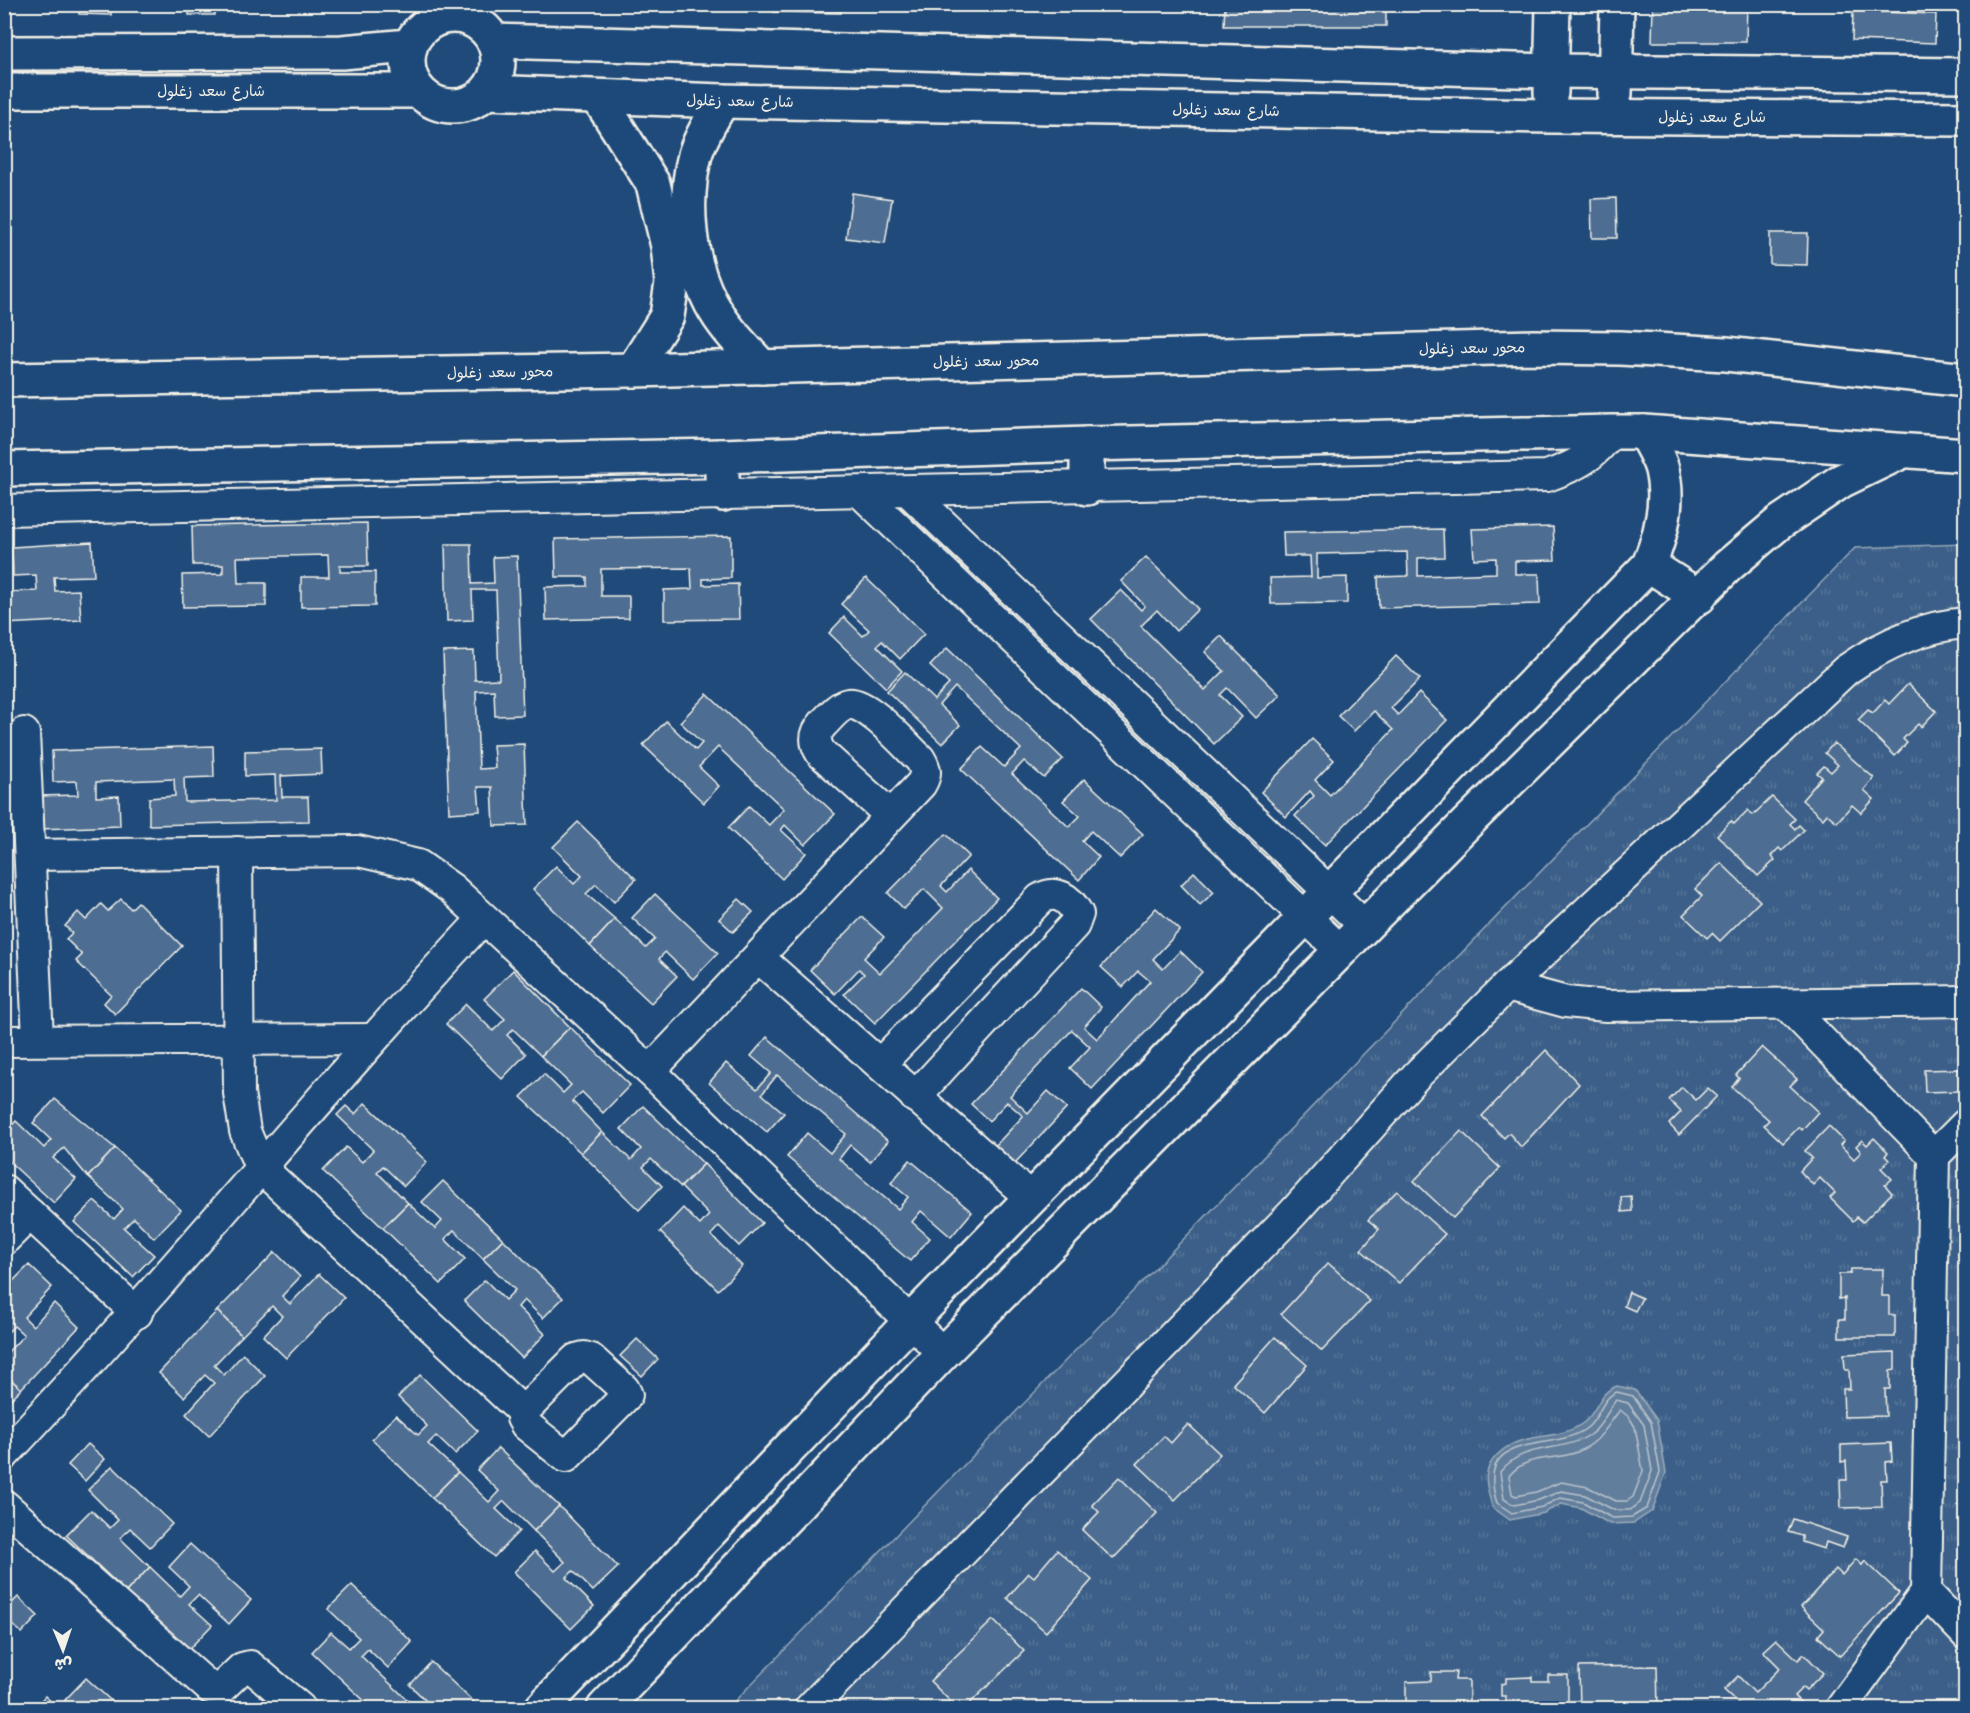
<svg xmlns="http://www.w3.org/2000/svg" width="1970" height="1713" font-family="Kalam,'Playpen Sans Arabic',sans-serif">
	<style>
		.grass { fill: url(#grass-tufts); stroke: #97a8b8; stroke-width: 1.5 }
		.water { fill: #627e9d; stroke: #9cacbb; stroke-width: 1.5 }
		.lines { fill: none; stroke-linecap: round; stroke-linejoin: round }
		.shore { stroke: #bac3ca; stroke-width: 1.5 }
		.building { fill: #4d6e92; stroke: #f4f1e8; stroke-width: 1.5 }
		.street-casing { stroke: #f4f1e8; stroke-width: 34 }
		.secondary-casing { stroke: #f4f1e8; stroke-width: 38 }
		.street { stroke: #1f4a7a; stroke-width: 30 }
		.secondary { stroke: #1f4a7a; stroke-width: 33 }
		.labels { text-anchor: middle; stroke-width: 5; stroke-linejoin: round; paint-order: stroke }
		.street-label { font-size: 15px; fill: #f4f1e8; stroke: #1f4a7a }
	</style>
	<defs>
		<pattern id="grass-tufts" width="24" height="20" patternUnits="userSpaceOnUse" patternTransform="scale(1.5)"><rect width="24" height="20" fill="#3a5f88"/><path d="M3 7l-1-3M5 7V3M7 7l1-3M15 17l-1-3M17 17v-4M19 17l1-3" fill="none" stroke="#577699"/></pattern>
	</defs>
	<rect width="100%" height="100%" fill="#1f4a7a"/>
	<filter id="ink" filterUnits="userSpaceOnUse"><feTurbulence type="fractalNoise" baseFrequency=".0167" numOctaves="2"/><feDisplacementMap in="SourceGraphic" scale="12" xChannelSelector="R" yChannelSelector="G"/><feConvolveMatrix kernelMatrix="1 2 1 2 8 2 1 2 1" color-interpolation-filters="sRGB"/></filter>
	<g filter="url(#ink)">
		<polygon class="grass" points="1965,544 1965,1708 728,1708 1855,548"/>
		<path class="water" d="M1617,1386L1635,1390L1657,1420L1666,1473L1652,1511L1634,1523L1610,1524L1581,1508L1561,1504L1544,1513L1510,1520L1492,1507C1487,1485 1480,1473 1497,1455C1523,1429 1556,1443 1583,1423C1598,1412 1598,1392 1617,1386Z"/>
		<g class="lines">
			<g class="shore">
				<path d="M1617,1392L1633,1396L1651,1422L1660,1472L1647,1508L1632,1517L1612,1518L1583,1502L1560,1498L1542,1507L1512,1513L1497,1503C1473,1427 1555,1455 1588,1427C1600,1417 1602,1397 1617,1392Z"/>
				<path d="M1616,1400L1628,1403L1644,1425L1652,1471L1640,1503L1630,1510H1614L1585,1495L1561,1491L1539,1500L1514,1505L1504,1499L1500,1472C1526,1440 1560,1455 1591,1434C1602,1427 1608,1410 1616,1400Z"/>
				<path d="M1620,1410L1629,1417L1635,1427L1643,1471L1633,1497L1627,1501H1616L1588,1487L1561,1482L1536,1492L1516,1496L1512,1494L1509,1476C1527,1453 1553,1462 1577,1452C1600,1443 1606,1427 1620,1410Z"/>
			</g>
		</g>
		<g class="building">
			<polygon points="79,4 145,4 145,7 111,7 111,15 79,14"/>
			<polygon points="148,4 215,4 215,15 189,15 189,8 148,8"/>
			<polygon points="547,4 720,4 720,5 547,6"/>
			<polygon points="774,4 841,4 841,13 774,12"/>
			<polygon points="1225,4 1386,4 1386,26 1224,26"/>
			<polygon points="1653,4 1747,4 1746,42 1652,42"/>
			<polygon points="1853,11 1936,14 1935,43 1852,40"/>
			<polygon points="852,193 892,199 885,243 846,238"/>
			<polygon points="1616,198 1617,238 1592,238 1591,199"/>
			<polygon points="1770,233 1808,233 1807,265 1770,264"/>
			<polygon points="367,523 368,566 340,566 340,572 375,572 375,606 301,607 301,577 329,577 328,555 237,557 238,583 266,583 266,606 183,607 182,575 223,574 223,565 193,565 192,526"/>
			<polygon points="1553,527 1555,560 1515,561 1515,574 1539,574 1540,604 1379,608 1378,577 1408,576 1407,552 1317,554 1317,578 1347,577 1347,603 1271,604 1270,578 1311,577 1310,556 1284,556 1283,532 1443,529 1444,557 1418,558 1418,576 1496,573 1496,558 1474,559 1472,529"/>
			<polygon points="731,536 731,578 703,579 703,585 738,584 739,619 664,620 664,590 692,589 691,568 601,569 601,596 629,596 629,618 546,620 545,587 587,586 587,577 556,577 555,539"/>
			<polygon points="92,542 94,576 54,577 55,591 79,590 81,620 4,624 4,592 37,591 36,575 13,576 12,547"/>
			<polygon points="445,544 471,544 472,584 494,583 493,557 517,556 523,715 495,716 494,690 476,691 479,769 495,768 493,745 524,744 527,825 494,826 492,787 478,787 480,811 449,813 443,652 474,651 475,680 499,679 496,590 472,590 473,620 447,621"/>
			<polygon points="1146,557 1198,609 1176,631 1157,610 1141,626 1205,690 1224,671 1205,652 1221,636 1280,695 1256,718 1227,688 1220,695 1242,717 1214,744 1091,619 1121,590 1141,610 1145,606 1121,581"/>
			<polygon points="866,578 924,634 900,659 882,641 877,646 902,671 886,688 829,633 844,617 863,636 869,630 841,604"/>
			<polygon points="947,648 1063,759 1044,778 1024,761 1012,774 1069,827 1080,816 1063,801 1084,779 1143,834 1120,858 1091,831 1082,841 1099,857 1079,880 961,769 982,747 1004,767 1021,749 955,687 939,705 960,725 942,744 887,691 905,672 934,700 949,684 930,666"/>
			<polygon points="1396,656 1420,679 1391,708 1398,715 1419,693 1447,720 1325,845 1295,816 1314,796 1310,791 1286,817 1261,792 1312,739 1334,760 1315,780 1330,795 1393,730 1374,711 1354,731 1338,716"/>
			<polygon points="1908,684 1936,711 1921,727 1918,724 1903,739 1907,743 1895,756 1858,720 1868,710 1873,713 1885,700 1889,704"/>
			<polygon points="707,694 835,814 805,845 785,825 781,830 806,853 782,879 728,828 749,806 769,825 784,809 718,747 699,767 719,786 704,803 643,745 666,721 696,750 702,743 680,722"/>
			<polygon points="1834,743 1874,778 1864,790 1874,799 1861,813 1852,805 1837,822 1827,814 1823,819 1802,800 1822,777 1817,773 1824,766 1831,772 1838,765 1825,753"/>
			<polygon points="213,746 214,777 184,778 185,802 276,800 275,775 245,776 245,751 321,749 322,774 281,776 282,797 308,797 309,821 149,825 149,798 175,796 174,779 96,782 96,797 119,796 120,826 39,829 38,796 78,795 77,781 53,782 52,751"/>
			<polygon points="1772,797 1795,819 1790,824 1795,829 1799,825 1804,830 1782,851 1779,848 1771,856 1775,860 1758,876 1717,835 1731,821 1734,824 1748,810 1753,815"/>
			<polygon points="578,822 636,879 614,902 596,884 586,894 615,919 590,946 533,889 556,866 574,884 582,876 553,847"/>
			<polygon points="946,834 969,856 941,886 947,892 968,870 997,898 875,1023 844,994 864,974 859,969 835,994 810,970 862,917 884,937 864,958 880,973 943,908 924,889 904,909 888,893"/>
			<polygon points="1721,863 1760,901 1720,941 1712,933 1707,938 1683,915 1702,896 1695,889"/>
			<polygon points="1194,872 1214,892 1200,905 1181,885"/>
			<polygon points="655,894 718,953 693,979 665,952 659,959 677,976 651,1003 590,946 615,919 646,948 655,939 632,918"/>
			<polygon points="121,899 131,909 138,902 182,946 115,1014 104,1003 111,995 76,961 82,955 66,939 72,933 65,926 78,912 86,920 101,904 108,911"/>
			<polygon points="739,899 753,912 733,932 719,919"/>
			<polygon points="1156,908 1180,930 1153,959 1163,969 1180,951 1202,972 1092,1089 1070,1068 1090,1047 1072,1030 1010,1096 1028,1113 1048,1091 1067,1108 1014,1164 995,1146 1023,1116 1007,1102 989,1121 971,1104 1081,988 1101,1007 1084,1027 1097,1039 1150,981 1138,971 1123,987 1101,967"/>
			<polygon points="513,970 570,1027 541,1056 513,1029 507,1035 526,1054 502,1079 446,1024 466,1004 493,1031 505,1019 484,999"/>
			<polygon points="570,1027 630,1085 603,1113 582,1092 572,1101 602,1132 581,1153 521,1097 544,1074 563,1093 571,1085 541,1056"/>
			<polygon points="767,1037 888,1141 870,1162 850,1145 839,1159 898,1209 908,1197 891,1183 910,1160 972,1212 951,1237 921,1211 912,1222 930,1238 910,1261 787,1157 807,1133 830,1153 846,1134 777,1075 762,1094 784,1113 767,1132 709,1083 726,1063 757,1089 771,1073 751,1056"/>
			<polygon points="1762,1047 1797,1079 1790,1086 1818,1112 1802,1130 1799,1127 1783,1143 1764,1125 1769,1120 1732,1087 1739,1078 1736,1075"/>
			<polygon points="1546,1050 1579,1084 1521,1147 1509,1133 1504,1138 1482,1116"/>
			<polygon points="1960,1069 1960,1091 1925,1092 1924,1070"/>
			<polygon points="1682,1087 1696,1100 1708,1088 1717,1096 1679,1135 1669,1124 1681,1112 1669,1100"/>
			<polygon points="55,1099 115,1148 88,1177 64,1148 53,1158 76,1179 54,1203 4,1157 4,1133 16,1121 44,1148 51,1140 33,1123"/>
			<polygon points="365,1103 427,1162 404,1186 383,1166 377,1172 408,1203 383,1228 323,1171 346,1147 362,1162 373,1150 337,1115 346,1106 355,1114"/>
			<polygon points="643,1106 704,1164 681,1187 651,1159 643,1167 662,1186 639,1210 581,1153 602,1132 631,1160 641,1149 621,1129"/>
			<polygon points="1829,1126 1844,1141 1840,1145 1854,1159 1861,1152 1856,1146 1862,1140 1867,1145 1874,1138 1888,1152 1885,1156 1889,1160 1881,1168 1892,1179 1885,1185 1892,1193 1863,1222 1857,1217 1853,1221 1830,1198 1835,1193 1820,1178 1813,1185 1800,1171 1812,1158 1805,1151"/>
			<polygon points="1461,1131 1500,1168 1453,1218 1414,1181"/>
			<polygon points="115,1148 181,1210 154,1238 134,1218 124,1228 154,1255 133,1277 74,1222 94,1201 114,1219 123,1209 88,1177"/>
			<polygon points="704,1164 762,1223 739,1246 719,1226 711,1235 742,1266 718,1290 660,1232 683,1208 700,1225 709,1215 681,1187"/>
			<polygon points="443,1181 503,1239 483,1259 454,1230 445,1239 465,1259 441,1284 383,1228 408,1203 435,1229 442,1221 422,1202"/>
			<polygon points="1397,1191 1445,1234 1399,1283 1361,1250 1379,1229 1368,1220"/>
			<polygon points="1631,1196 1632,1211 1622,1212 1621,1197"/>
			<polygon points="503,1239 563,1298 543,1318 524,1300 518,1307 545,1334 522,1358 464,1301 485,1280 505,1300 515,1290 483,1259"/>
			<polygon points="275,1252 300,1277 282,1296 290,1304 319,1274 344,1298 286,1358 263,1336 282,1316 272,1306 242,1336 217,1311"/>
			<polygon points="1328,1263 1370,1301 1322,1351 1281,1314"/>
			<polygon points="29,1265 52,1287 24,1317 33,1326 54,1303 79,1327 21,1389 4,1373 4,1356 24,1335 14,1326 4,1336 4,1290"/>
			<polygon points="1851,1269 1883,1269 1882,1296 1889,1296 1889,1315 1895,1315 1895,1337 1839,1337 1839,1319 1845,1319 1845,1298 1839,1299 1839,1274 1850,1274"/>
			<polygon points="1629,1292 1642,1298 1635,1311 1624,1306"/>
			<polygon points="217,1311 242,1336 214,1365 224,1375 243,1354 265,1376 209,1436 186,1414 214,1383 205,1375 184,1397 159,1373"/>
			<polygon points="1275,1337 1307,1365 1265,1413 1233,1384"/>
			<polygon points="637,1339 658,1359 642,1376 620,1356"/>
			<polygon points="1895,1352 1895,1370 1890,1371 1890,1389 1885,1389 1886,1416 1844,1417 1843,1389 1850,1389 1849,1370 1845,1370 1844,1354"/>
			<polygon points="4,1373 21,1389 4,1406"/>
			<polygon points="420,1375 478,1431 455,1454 436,1436 428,1444 458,1472 432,1498 372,1439 396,1415 418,1435 427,1426 398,1397"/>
			<polygon points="1188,1424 1220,1454 1175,1500 1137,1464 1164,1436 1171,1443"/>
			<polygon points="1891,1443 1892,1461 1886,1462 1887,1480 1881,1480 1882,1507 1841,1508 1840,1480 1847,1480 1846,1461 1841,1462 1841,1445"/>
			<polygon points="88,1444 105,1459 85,1481 68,1465"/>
			<polygon points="498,1448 559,1506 534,1531 504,1501 496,1509 519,1531 494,1557 432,1498 458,1472 489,1502 499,1491 477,1470"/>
			<polygon points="112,1466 172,1524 150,1547 130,1528 120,1538 150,1567 126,1592 66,1535 91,1510 110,1528 118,1520 88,1490"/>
			<polygon points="1119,1477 1157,1513 1113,1559 1082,1530 1099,1512 1092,1505"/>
			<polygon points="559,1506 618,1567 593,1591 573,1571 566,1578 594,1606 571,1629 514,1572 535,1551 555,1571 565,1562 534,1531"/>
			<polygon points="1793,1519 1847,1537 1843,1548 1826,1542 1824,1549 1802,1542 1802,1536 1788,1532"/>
			<polygon points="190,1544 251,1600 229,1624 198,1595 189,1604 212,1625 188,1650 126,1592 150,1567 180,1596 189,1586 169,1567"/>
			<polygon points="1057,1550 1092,1580 1046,1632 1007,1598 1029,1573 1034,1577"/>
			<polygon points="1856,1559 1862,1565 1865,1561 1899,1593 1840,1656 1818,1636 1824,1629 1801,1607 1836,1569 1842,1575"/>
			<polygon points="352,1585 412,1642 388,1668 368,1649 361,1656 416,1708 372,1708 312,1652 331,1632 349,1648 359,1638 328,1609"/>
			<polygon points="18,1597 38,1616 22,1633 4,1617 4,1611"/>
			<polygon points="993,1620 1024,1651 965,1708 957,1708 930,1681"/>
			<polygon points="1776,1639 1798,1660 1804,1654 1823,1673 1806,1690 1803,1687 1794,1696 1800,1702 1793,1708 1743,1708 1724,1690 1738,1676 1755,1693 1780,1668 1763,1651"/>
			<polygon points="431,1662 480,1708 425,1708 429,1704 410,1685"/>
			<polygon points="1657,1666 1658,1708 1580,1708 1579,1667"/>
			<polygon points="1431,1672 1456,1672 1455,1680 1469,1680 1469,1708 1406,1708 1406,1682 1431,1681"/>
			<polygon points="1548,1675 1568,1675 1568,1708 1506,1708 1506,1696 1501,1696 1501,1684 1506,1683 1506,1678 1532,1677 1532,1681 1548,1681"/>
			<polygon points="86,1678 119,1708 74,1708 65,1700"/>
			<polygon points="45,1696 58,1708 34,1708"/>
		</g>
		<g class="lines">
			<g class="street-casing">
				<g id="street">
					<polyline points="908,491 1365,926"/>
					<polyline points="860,492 1341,951"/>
					<path d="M4,510L1547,476C1575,466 1594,457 1611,432"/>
					<polyline points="24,733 38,1039"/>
					<polyline points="237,852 239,1093 245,1131 260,1167 523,1412"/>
					<polyline points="30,855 358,851 418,865 452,889 650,1071 943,1353"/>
					<polyline points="758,957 1031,1198"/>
					<polyline points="1507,986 1566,1002 1606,1006 1966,1001"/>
					<polyline points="1787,1005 1934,1156"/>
					<polyline points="4,1041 373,1039"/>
					<path d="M880,1064L1040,899C1056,889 1069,898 1078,914L1074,925L915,1097"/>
					<path d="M650,1071L921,784C927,774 926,769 920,759C906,746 866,700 848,704C838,706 830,717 823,724C814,734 814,742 821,753L890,815"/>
					<polyline points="4,1190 137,1313"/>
					<polyline points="4,1240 30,1214"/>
					<polygon points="584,1357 591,1359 624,1389 627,1395 566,1457 526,1425 522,1418 523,1412 576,1359"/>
					<path d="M4,1455C169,1281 319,1094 483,919"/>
					<polyline points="4,1505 210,1688 220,1689 242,1668 250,1666 300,1708"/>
					<polyline points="1926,1592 1966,1634"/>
					<path d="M810,1708L1293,1213L1416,1076L1507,986L1846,670C1882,645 1921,626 1966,623"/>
					<polyline points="1841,1708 1926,1592 1934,1156 1966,1124"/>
				</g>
			</g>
			<g class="secondary-casing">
				<g id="secondary">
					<circle cx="453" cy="61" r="45"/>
					<polyline points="494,41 1551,71 1966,75"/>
					<polyline points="4,53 342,52 409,46"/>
					<polyline points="4,91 418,91"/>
					<polyline points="486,92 722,101 1551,116 1966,119"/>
					<polyline points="1551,93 1553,4"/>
					<polyline points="1615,94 1617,4"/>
					<polyline points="598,97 653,184 668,246 672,283 667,316 633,370"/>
					<path d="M722,101C713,118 700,137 695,155C683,201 688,260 711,303C724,328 744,347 762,367"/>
					<polyline points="4,380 633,370 1533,347 1620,348 1726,354 1966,380"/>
					<polyline points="721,456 723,494"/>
					<polyline points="4,469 721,456 1087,444 1611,432 1644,432 1966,455"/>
					<polyline points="1087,488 1087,444"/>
					<polyline points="1649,565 1699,597"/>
					<path d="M542,1708L910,1322L1649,565C1661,535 1670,502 1662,470C1659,457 1650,444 1644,432"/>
					<polyline points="604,1708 943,1353 1466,824 1728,566 1779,523 1841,481 1903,451"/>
				</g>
			</g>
			<use href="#street" class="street"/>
			<use href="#secondary" class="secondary"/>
		</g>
	</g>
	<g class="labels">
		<g class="street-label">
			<text x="211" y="96">شارع سعد زغلول</text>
			<text transform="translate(740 101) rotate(1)" y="5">شارع سعد زغلول</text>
			<text transform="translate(1226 110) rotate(1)" y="5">شارع سعد زغلول</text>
			<text x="1712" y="122">شارع سعد زغلول</text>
			<text transform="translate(1472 348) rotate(-1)" y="5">محور سعد زغلول</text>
			<text transform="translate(986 361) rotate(-1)" y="5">محور سعد زغلول</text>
			<text transform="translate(500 372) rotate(-1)" y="5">محور سعد زغلول</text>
		</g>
	</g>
	<rect width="1970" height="1713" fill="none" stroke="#1f4a7a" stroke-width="24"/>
	<rect x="12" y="12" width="1946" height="1689" fill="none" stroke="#f4f1e8" stroke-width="2" filter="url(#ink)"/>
	<g transform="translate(63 1650) rotate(178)" stroke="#1f4a7a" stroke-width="4.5" paint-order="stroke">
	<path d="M0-4.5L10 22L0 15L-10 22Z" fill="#f4f1e8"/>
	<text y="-9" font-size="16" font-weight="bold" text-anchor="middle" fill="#f4f1e8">ش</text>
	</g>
</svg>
